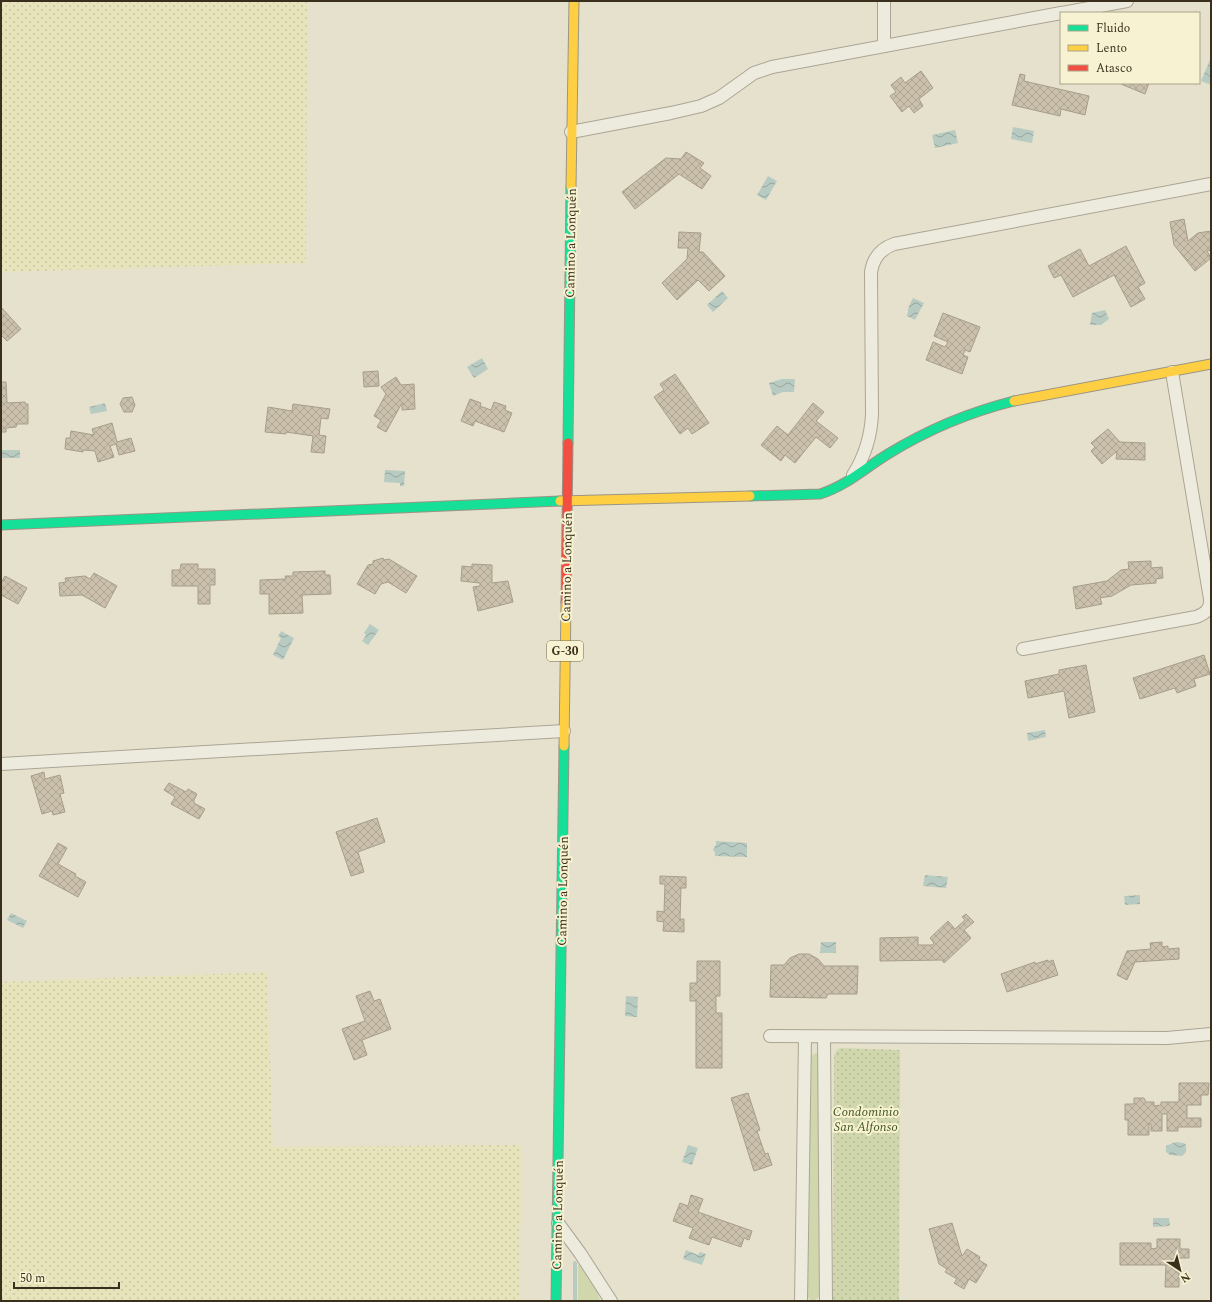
<svg xmlns="http://www.w3.org/2000/svg" width="1212" height="1302" font-family="Spectral,serif">
	<style>
		.farmland { fill: url(#farmland-dots) }
		.green { fill: #d1d7ad }
		.park { fill: url(#park-dots) }
		.water { fill: url(#water-waves) }
		.lines { fill: none; stroke-linecap: round; stroke-linejoin: round }
		.stream { stroke: #b8cbc2; stroke-width: 4 }
		.building { fill: url(#building-cross-hatch); stroke: #a69d8b }
		.street-casing { stroke: #aba595; stroke-width: 14 }
		.fast-casing { stroke: #9b9585; stroke-width: 11 }
		.slow-casing { stroke: #9b9585; stroke-width: 11 }
		.jam-casing { stroke: #9b9585; stroke-width: 11 }
		.street { stroke: #edeade; stroke-width: 12 }
		.fast { stroke: #16e098; stroke-width: 9 }
		.slow { stroke: #ffcf43; stroke-width: 9 }
		.jam { stroke: #f24e42; stroke-width: 9 }
		.labels { text-anchor: middle; stroke-width: 4; stroke-linejoin: round; paint-order: stroke }
		.shield { fill: #f7f2d1; stroke: #736a52; stroke-width: 1 }
		.shield-label { font-size: 12px; font-weight: bold; fill: #3a2f1c }
		.street-label { font-size: 13px; fill: #3a2f1c; stroke: #f7f2d1 }
		.park-label { font-size: 13px; font-style: italic; fill: #425722; stroke: #f7f2d1 }
	</style>
	<defs>
		<pattern id="farmland-dots" width="8" height="8" patternUnits="userSpaceOnUse"><rect width="8" height="8" fill="#e7e4bc"/><path d="M2 2h.1M6 6h.1" fill="none" stroke="#c7c4a1" stroke-width="1.8" stroke-linecap="round"/></pattern>
		<pattern id="park-dots" width="8" height="8" patternUnits="userSpaceOnUse"><rect width="8" height="8" fill="#d1d7ad"/><path d="M2 2h.1M6 6h.1" fill="none" stroke="#b4b994" stroke-width="1.8" stroke-linecap="round"/></pattern>
		<pattern id="water-waves" width="16" height="10" patternUnits="userSpaceOnUse"><rect width="16" height="10" fill="#b8cbc2"/><path d="M0 5q4-4 8 0t8 0" fill="none" stroke="#97a59d"/></pattern>
		<pattern id="building-cross-hatch" width="8" height="8" patternUnits="userSpaceOnUse"><rect width="8" height="8" fill="#cac0ac"/><path d="M0 0l8 8M0 8l8-8" fill="none" stroke="#aea593"/></pattern>
	</defs>
	<rect width="100%" height="100%" fill="#e6e1cc"/>
	<g class="farmland">
		<polygon points="1,1 307,1 306,263 1,272"/>
		<polygon points="267,972 273,1147 521,1145 520,1301 1,1301 1,982"/>
	</g>
	<g class="green">
		<polygon points="816,1053 819,1054 820,1294 818,1298 813,1301 809,1299 806,1295 810,1056"/>
		<polygon points="580,1264 581,1264 598,1293 600,1301 578,1301 578,1265"/>
	</g>
	<polygon class="park" points="840,1048 900,1050 899,1301 833,1301 834,1056 836,1051"/>
	<g class="water">
		<polygon points="1211,57 1211,85 1201,81"/>
		<polygon points="1013,127 1034,131 1032,143 1011,139"/>
		<polygon points="955,130 958,143 935,148 932,135"/>
		<polygon points="768,176 777,181 766,200 757,195"/>
		<polygon points="722,291 728,298 713,312 707,305"/>
		<polygon points="913,298 924,303 915,320 907,316 909,306"/>
		<polygon points="1105,310 1109,319 1101,325 1090,325 1092,313"/>
		<polygon points="482,358 488,369 474,378 467,367"/>
		<polygon points="782,379 795,379 794,392 783,392 773,396 769,383"/>
		<polygon points="105,403 107,411 91,414 89,407"/>
		<rect x="1" y="450" width="19" height="8"/>
		<polygon points="385,470 405,471 404,486 400,486 400,483 384,482"/>
		<polygon points="370,624 379,630 368,645 362,641 366,635 364,633"/>
		<polygon points="281,631 294,638 283,660 273,655 281,638 278,637"/>
		<polygon points="1045,730 1046,737 1028,741 1027,733"/>
		<polygon points="716,841 747,843 747,857 715,856 715,853 713,849 716,845"/>
		<polygon points="925,875 948,877 946,888 923,886"/>
		<polygon points="1140,895 1140,904 1125,905 1124,896"/>
		<polygon points="11,913 27,921 23,928 7,920"/>
		<polygon points="821,942 836,942 836,953 820,953"/>
		<polygon points="626,996 638,997 637,1017 625,1016"/>
		<polygon points="1176,1142 1184,1143 1186,1145 1186,1152 1182,1156 1170,1155 1166,1152 1166,1146"/>
		<polygon points="688,1145 698,1148 692,1165 682,1162"/>
		<polygon points="1153,1218 1169,1218 1170,1226 1153,1227"/>
		<polygon points="686,1250 698,1255 700,1252 706,1254 702,1265 683,1259"/>
	</g>
	<g class="lines">
		<polyline class="stream" points="575,1301 575,1263"/>
	</g>
	<g class="building">
		<polygon points="921,71 933,88 919,99 923,106 914,113 909,106 902,112 890,96 896,92 891,85 901,77 905,83"/>
		<polygon points="1020,74 1025,75 1024,81 1089,96 1085,115 1061,109 1060,116 1012,105"/>
		<polygon points="1121,83 1149,83 1145,94 1121,84"/>
		<polygon points="686,152 704,163 700,168 711,176 702,189 679,174 635,209 622,192 666,158 681,159"/>
		<polygon points="1184,219 1188,241 1198,233 1211,231 1211,250 1207,251 1211,258 1195,271 1174,245 1170,222"/>
		<polygon points="679,232 701,233 699,252 703,252 725,276 709,291 698,280 677,300 662,283 687,259 688,248 678,248"/>
		<polygon points="1126,246 1145,283 1138,287 1145,299 1131,307 1114,275 1073,297 1061,275 1054,278 1048,266 1080,249 1089,266"/>
		<polygon points="1,307 21,329 7,341 1,335"/>
		<polygon points="943,313 980,327 970,352 965,350 963,355 968,357 962,374 926,360 933,342 945,347 948,342 934,336"/>
		<polygon points="378,371 379,386 364,387 363,372"/>
		<polygon points="675,374 709,423 692,434 688,428 680,434 654,397 664,390 660,384"/>
		<polygon points="396,377 401,385 414,384 415,409 402,410 402,403 386,432 377,427 381,420 374,416 386,394 381,387"/>
		<polygon points="1,382 6,382 7,403 25,402 25,404 28,404 28,424 17,424 16,427 6,428 6,432 1,432"/>
		<polygon points="132,397 135,405 132,412 124,412 120,404 123,398"/>
		<polygon points="470,399 481,403 480,406 491,410 494,402 506,406 505,410 512,413 504,432 475,421 473,426 461,421"/>
		<polygon points="813,403 824,412 816,421 838,438 830,448 816,437 795,463 785,455 781,461 761,445 777,426 788,435"/>
		<polygon points="293,404 330,409 328,419 321,418 319,435 326,436 324,453 311,452 313,436 286,432 286,434 265,432 268,407 292,411"/>
		<polygon points="112,423 117,442 131,438 135,451 119,455 116,444 110,446 114,457 98,462 95,451 83,450 83,452 65,449 66,438 70,438 71,431 94,435 92,429"/>
		<polygon points="1108,429 1120,442 1145,443 1145,460 1116,459 1117,451 1102,464 1091,451 1095,447 1091,443"/>
		<polygon points="383,558 384,560 389,559 417,576 406,593 388,582 381,584 375,594 357,584 368,565 373,564 373,561"/>
		<polygon points="1151,561 1151,568 1162,567 1163,578 1156,579 1156,583 1131,585 1112,596 1100,598 1102,604 1076,609 1073,587 1107,581 1121,570 1129,569 1128,562"/>
		<polygon points="181,564 198,564 198,569 215,569 215,585 210,585 210,604 198,604 198,586 172,586 172,570 180,570"/>
		<polygon points="472,564 492,565 492,583 508,581 513,602 478,611 473,587 480,586 480,583 461,581 462,566 472,567"/>
		<polygon points="325,571 325,575 330,575 331,594 302,595 303,613 269,614 269,594 260,594 260,580 286,579 285,576 293,576 293,572"/>
		<polygon points="94,573 117,586 105,608 82,595 60,596 59,583 66,582 65,578 85,576 90,579"/>
		<polygon points="5,576 27,588 18,604 1,595 1,580 2,581"/>
		<polygon points="1204,655 1210,674 1194,679 1196,686 1177,693 1175,688 1140,699 1133,678"/>
		<polygon points="1086,665 1095,712 1069,718 1064,691 1028,698 1025,681 1059,674 1059,670"/>
		<polygon points="44,772 45,779 60,775 64,793 60,794 65,812 53,815 52,811 42,814 31,776"/>
		<polygon points="169,783 186,792 188,789 197,794 194,800 194,803 205,809 199,819 171,804 175,797 164,790"/>
		<polygon points="377,818 385,842 358,852 364,872 351,876 336,832"/>
		<polygon points="58,843 67,848 58,864 76,874 75,876 86,882 78,897 39,876"/>
		<polygon points="660,876 686,877 686,888 681,888 680,919 684,919 684,932 663,931 664,922 657,921 657,911 664,912 665,884 660,884"/>
		<polygon points="966,914 974,922 964,930 971,938 944,963 942,960 880,961 880,938 918,937 918,945 932,945 934,943 930,938 948,921 955,929 965,920 962,917"/>
		<polygon points="1162,942 1162,947 1168,946 1168,949 1179,948 1179,959 1135,962 1127,980 1117,975 1127,951 1151,949 1150,943"/>
		<polygon points="799,954 809,954 818,959 824,966 858,966 857,994 828,994 826,998 770,997 771,965 784,965 790,958"/>
		<polygon points="1048,960 1048,962 1053,960 1058,975 1007,992 1001,974 1035,962 1035,964"/>
		<polygon points="697,961 720,961 720,996 716,996 716,1013 722,1013 722,1068 696,1068 696,1001 690,1001 690,983 697,983"/>
		<polygon points="370,991 374,1001 380,999 391,1029 362,1040 367,1055 354,1060 342,1029 365,1021 356,996"/>
		<polygon points="1179,1083 1209,1083 1208,1095 1201,1095 1201,1105 1187,1105 1187,1118 1201,1118 1201,1127 1178,1127 1178,1131 1167,1131 1167,1114 1162,1114 1162,1131 1151,1131 1151,1124 1149,1124 1149,1135 1128,1135 1128,1120 1125,1120 1125,1104 1134,1104 1134,1098 1144,1098 1146,1102 1154,1102 1154,1106 1161,1105 1161,1102 1179,1102"/>
		<polygon points="748,1093 760,1130 757,1131 765,1154 768,1153 772,1165 754,1171 731,1098"/>
		<polygon points="691,1195 703,1199 698,1212 752,1231 749,1240 744,1238 741,1247 712,1237 709,1245 689,1238 693,1228 673,1221 680,1203 688,1206"/>
		<polygon points="952,1223 962,1256 967,1249 980,1257 979,1260 987,1265 976,1283 969,1279 964,1289 954,1283 957,1279 945,1272 947,1269 939,1264 929,1229"/>
		<polygon points="1157,1239 1180,1239 1180,1249 1189,1249 1189,1258 1179,1258 1179,1287 1165,1287 1166,1265 1120,1265 1120,1243 1151,1243 1151,1249 1157,1248"/>
	</g>
	<g class="lines">
		<g class="street-casing">
			<g id="street">
				<polyline points="1062,13 1127,1"/>
				<polyline points="884,46 884,1"/>
				<polyline points="571,132 671,113 701,106 719,98 754,73 772,67 1061,13"/>
				<path d="M853,475C865,456 871,437 872,414L871,272C873,259 880,249 894,244L1211,184"/>
				<path d="M1023,649L1196,617C1205,614 1211,609 1210,599L1172,372"/>
				<polyline points="1,764 564,731"/>
				<polyline points="770,1036 1167,1038 1211,1034"/>
				<polyline points="824,1037 826,1301"/>
				<polyline points="558,1223 580,1253 611,1301"/>
				<polyline points="801,1301 805,1037"/>
			</g>
		</g>
		<g class="fast-casing">
			<g id="fast">
				<polyline points="568,443 571,187"/>
				<path d="M750,496L820,494C846,486 865,468 888,454C927,430 970,412 1014,401"/>
				<polyline points="1,525 560,501"/>
				<polyline points="556,1301 564,746"/>
			</g>
		</g>
		<g class="slow-casing">
			<g id="slow">
				<polyline points="571,187 574,1"/>
				<polyline points="1014,401 1211,364"/>
				<polyline points="560,501 750,496"/>
				<polyline points="564,746 566,602"/>
			</g>
		</g>
		<g class="jam-casing">
			<polyline id="jam" points="566,602 568,443"/>
		</g>
		<use href="#street" class="street"/>
		<use href="#fast" class="fast"/>
		<use href="#slow" class="slow"/>
		<use href="#jam" class="jam"/>
	</g>
	<g class="labels">
		<rect class="shield" x="547" y="641" width="36" height="20" rx="3"/>
		<g class="shield-label">
			<text x="565" y="655">G-30</text>
		</g>
		<g class="street-label">
			<text transform="translate(570 243) rotate(-89)" y="5">Camino a Lonquén</text>
			<text transform="translate(566 567) rotate(-89)" y="5">Camino a Lonquén</text>
			<text transform="translate(562 891) rotate(-89)" y="5">Camino a Lonquén</text>
			<text transform="translate(557 1215) rotate(-89)" y="5">Camino a Lonquén</text>
		</g>
		<g class="park-label">
			<text x="866" y="1116">Condominio<tspan x="866" dy="15">San Alfonso</tspan></text>
		</g>
	</g>
	<rect width="1212" height="1302" fill="none" stroke="#3a2f1c" stroke-width="4"/>
	<rect x="1060" y="12" width="140" height="72" fill="#f7f2d1" stroke="#aba489"/>
	<rect x="1068" y="25" width="20" height="6" fill="#16e098" stroke="#aba489"/>
	<text x="1096" y="32" font-size="12" fill="#3a2f1c">Fluido</text>
	<rect x="1068" y="45" width="20" height="6" fill="#ffcf43" stroke="#aba489"/>
	<text x="1096" y="52" font-size="12" fill="#3a2f1c">Lento</text>
	<rect x="1068" y="65" width="20" height="6" fill="#f24e42" stroke="#aba489"/>
	<text x="1096" y="72" font-size="12" fill="#3a2f1c">Atasco</text>
	<g transform="translate(1180 1270) rotate(145)" stroke="#f7f2d1" stroke-width="3" paint-order="stroke">
	<path d="M0-3L7 15L0 10L-7 15Z" fill="#3a2f1c"/>
	<text y="-6" font-size="11" font-weight="bold" text-anchor="middle" fill="#3a2f1c">N</text>
	</g>
	<path d="M14 1282v6h105v-6" fill="none" stroke="#3a2f1c" stroke-width="2"/>
	<text x="20" y="1282" font-size="12" fill="#3a2f1c" stroke="#f7f2d1" stroke-width="3" paint-order="stroke">50 m</text>
</svg>
